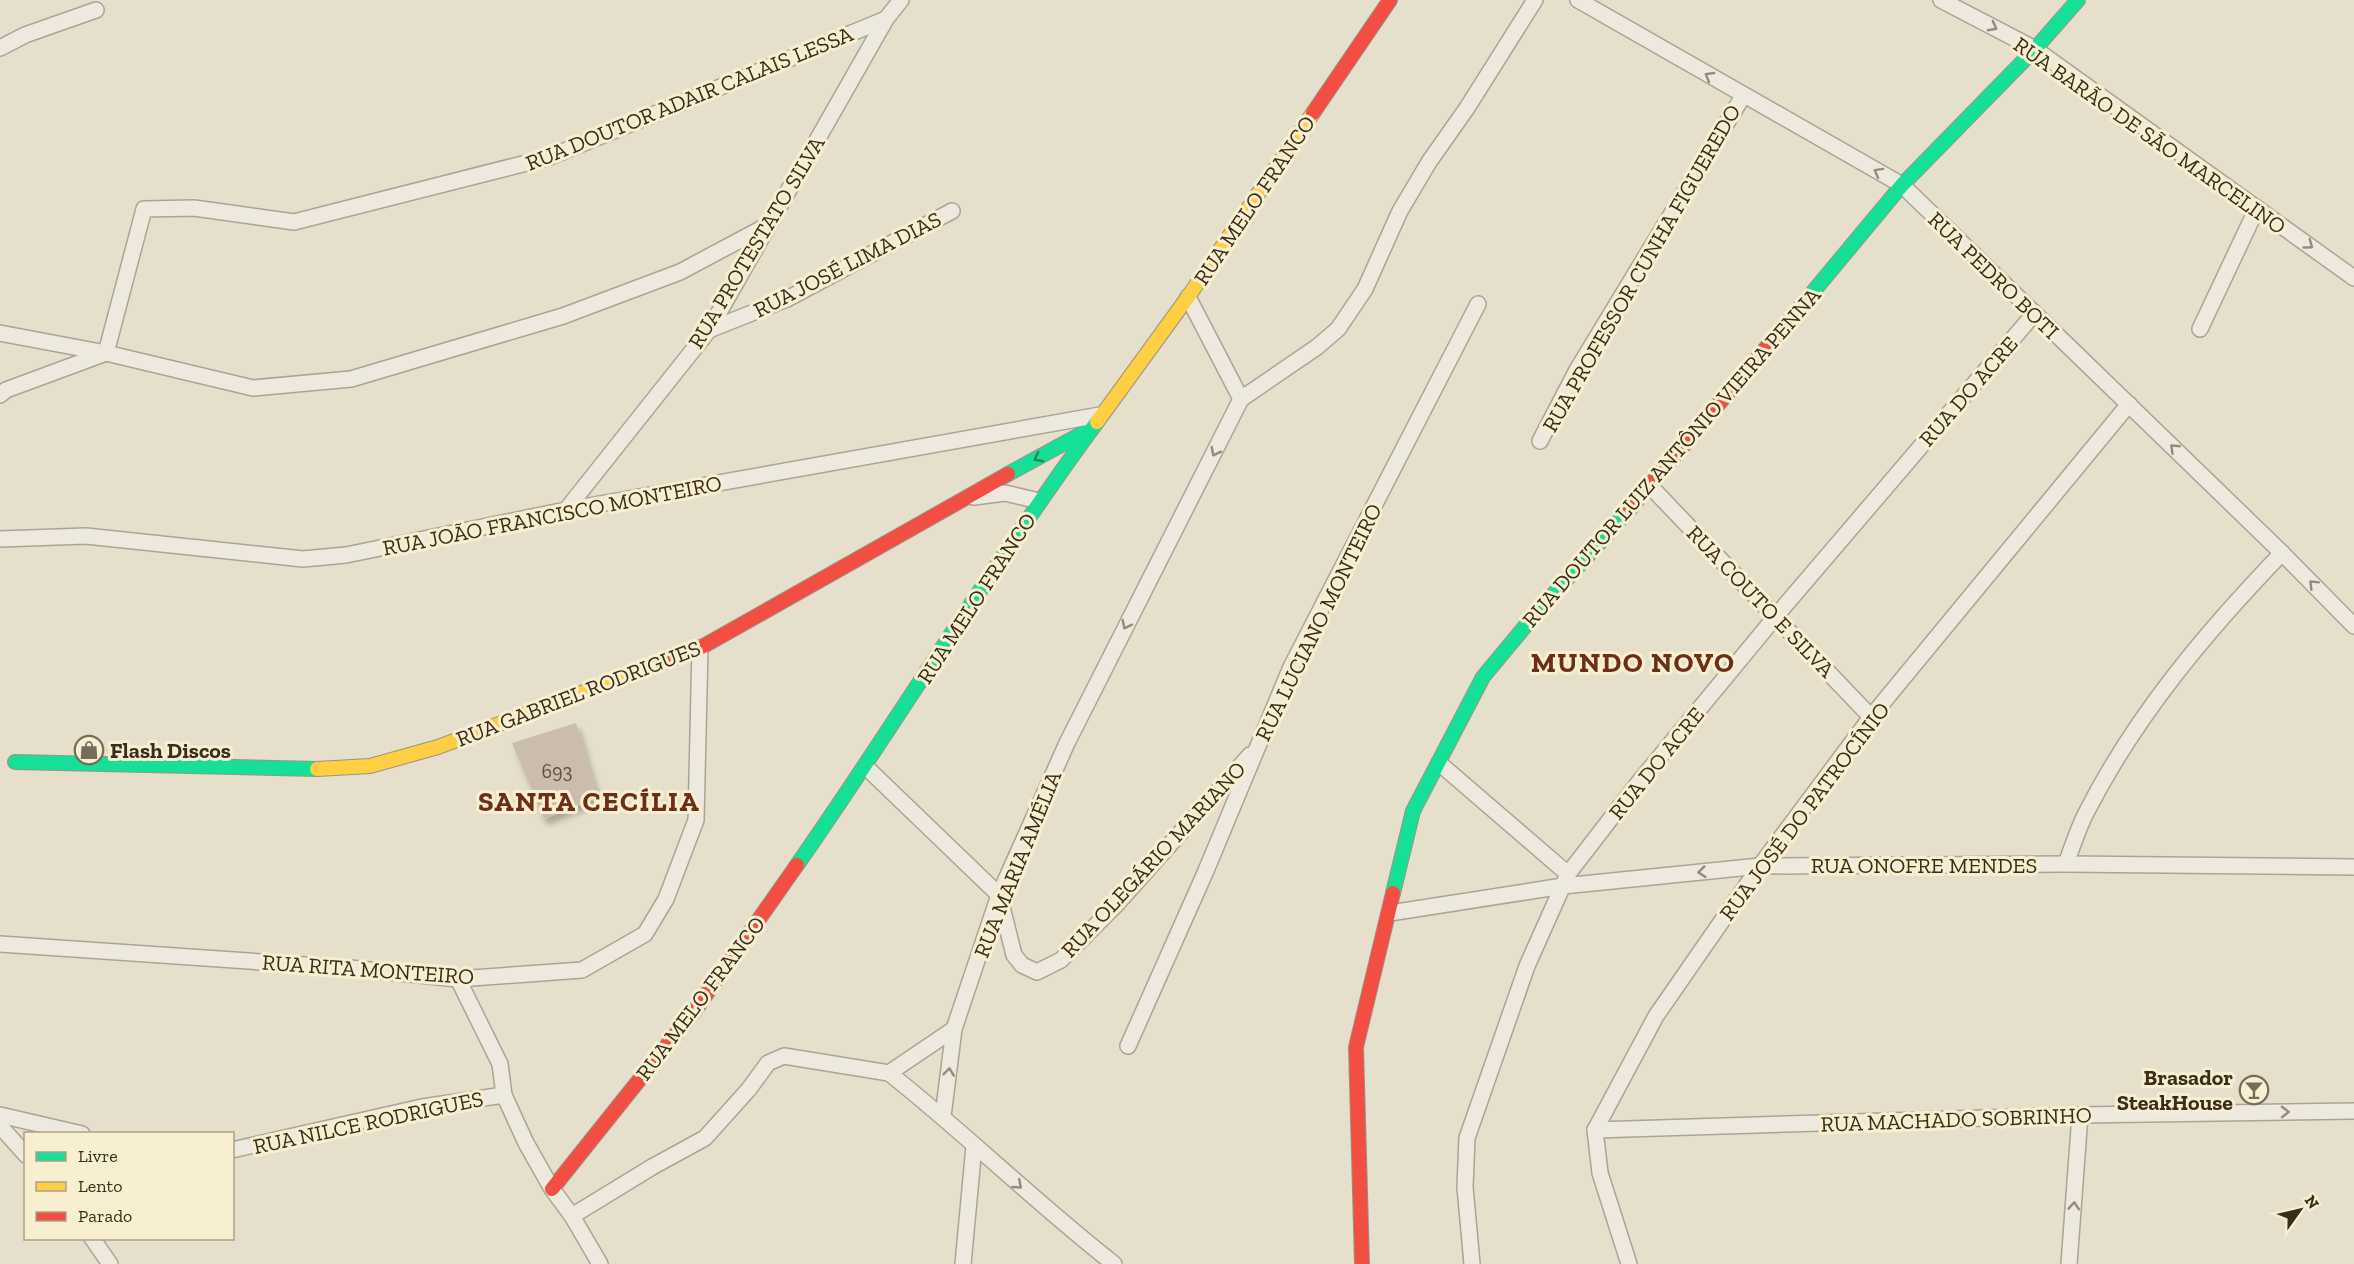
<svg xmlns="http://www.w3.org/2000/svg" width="2354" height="1264" font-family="'Zilla Slab',serif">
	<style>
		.building { fill: #cabdad; filter: url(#shadow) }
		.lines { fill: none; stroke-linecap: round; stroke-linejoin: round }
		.street-casing { stroke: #aba495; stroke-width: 18 }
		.fast-casing { stroke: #9b9385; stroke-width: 16 }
		.slow-casing { stroke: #9b9385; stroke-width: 16 }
		.jam-casing { stroke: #9b9385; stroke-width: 16 }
		.street { stroke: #eee9de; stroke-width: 15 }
		.fast { stroke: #16e098; stroke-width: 14 }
		.slow { stroke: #ffcf43; stroke-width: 14 }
		.jam { stroke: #f24e42; stroke-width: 14 }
		.oneway { stroke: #948b7d }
		.oneway2 { stroke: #28865a }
		.labels { text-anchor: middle; stroke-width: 6; stroke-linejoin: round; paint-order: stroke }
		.number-label { font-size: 20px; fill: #5f5140 }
		.street-label { font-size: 22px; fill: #3b2d1c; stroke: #f8efd1 }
		.poi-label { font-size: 22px; font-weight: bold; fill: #3b2d1c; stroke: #f8efd1; text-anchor: start }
		.district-label { font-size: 28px; font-weight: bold; letter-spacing: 1.5px; fill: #6b2e18; stroke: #f8efd1 }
	</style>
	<defs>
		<filter id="shadow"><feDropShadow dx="3.5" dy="6" stdDeviation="3" flood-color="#0004"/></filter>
	</defs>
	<rect width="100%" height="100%" fill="#e6dfcc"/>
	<polygon class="building" points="576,723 598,798 544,819 512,743"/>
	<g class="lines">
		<g class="street-casing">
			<g id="street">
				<polyline points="1578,0 1902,185 2282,553 2354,626"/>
				<polyline points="1941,0 2035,49 2354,278"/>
				<polyline points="0,48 25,35 96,10"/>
				<polyline points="1188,297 1241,399"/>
				<polyline points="2200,329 2257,208"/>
				<polyline points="709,330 787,299 952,211"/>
				<polyline points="0,333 106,353 253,388 351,379 563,316 680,272 768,225"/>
				<polyline points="106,353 144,209 194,208 294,222 550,157 886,19"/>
				<polyline points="0,395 6,390 106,353"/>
				<polyline points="1540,441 1577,370 1743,96"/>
				<polyline points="1650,486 1871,717"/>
				<polyline points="974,497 1005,493 1039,501"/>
				<polyline points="566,510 709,330 886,19 901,0"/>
				<polyline points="0,539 86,536 303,559 346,555 566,510 1100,415"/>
				<polyline points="1439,763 1568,874"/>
				<polyline points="866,767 999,895 1014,955 1022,965 1037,972 1061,960 1115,906 1250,755"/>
				<path d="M2066,864C2072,847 2078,829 2086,813C2136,715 2206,632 2282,553"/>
				<polyline points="1390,913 1563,886 1760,866 2066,864 2354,867"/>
				<polyline points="0,944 350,968 458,979 582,970 645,934 666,899 696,820 700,648"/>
				<polyline points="458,979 500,1064 504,1095 526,1143 552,1189 572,1216 600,1264"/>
				<polyline points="1128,1046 1205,873 1291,667 1478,304"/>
				<path d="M889,1073C966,1134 1036,1203 1114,1264"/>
				<polyline points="0,1115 82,1134"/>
				<polyline points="943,1116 954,1029 999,895 1067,743 1241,399 1317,347 1338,329 1365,289 1400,211 1429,162 1467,108 1535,0"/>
				<polyline points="0,1126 26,1155"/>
				<polyline points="1595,1130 2080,1115 2354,1111"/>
				<polyline points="232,1150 422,1107 504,1095"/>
				<polyline points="572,1216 652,1167 705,1138 749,1089 768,1063 784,1056 889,1073 954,1029"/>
				<polyline points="92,1238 110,1264"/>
				<polyline points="963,1264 974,1146"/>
				<polyline points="1472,1264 1465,1187 1467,1138 1527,966 1568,874 1639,782 1776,616 2033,315"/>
				<polyline points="1629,1264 1600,1173 1595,1130 1656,1016 1760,866 1871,717 2129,404"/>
				<polyline points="2069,1264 2080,1115"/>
			</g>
		</g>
		<g class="fast-casing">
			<g id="fast">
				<polyline points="1788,322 1902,185 2035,49 2078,0"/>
				<polyline points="1008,474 1083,433"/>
				<polyline points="15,762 317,769"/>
				<path d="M797,865C899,719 991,566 1097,422"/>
				<polyline points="1393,893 1413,811 1483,677 1532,618 1629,510"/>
			</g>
		</g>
		<g class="slow-casing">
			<g id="slow">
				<polyline points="1097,422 1188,297 1313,113"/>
				<polyline points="317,769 370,766 438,747 672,659"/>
			</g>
		</g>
		<g class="jam-casing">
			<g id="jam">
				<polyline points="1313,113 1390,0"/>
				<polyline points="1629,510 1788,322"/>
				<polyline points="672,659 700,648 1008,474"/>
				<polyline points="552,1189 696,1009 797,865"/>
				<polyline points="1362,1264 1356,1047 1393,893"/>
			</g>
		</g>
		<use href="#street" class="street"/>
		<use href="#fast" class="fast"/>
		<use href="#slow" class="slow"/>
		<use href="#jam" class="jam"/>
	</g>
	<defs><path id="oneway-chevron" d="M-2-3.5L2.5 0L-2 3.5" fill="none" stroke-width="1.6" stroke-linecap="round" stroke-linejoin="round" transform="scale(1.5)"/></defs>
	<g class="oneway">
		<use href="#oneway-chevron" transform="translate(1993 27) rotate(28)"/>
		<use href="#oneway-chevron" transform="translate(1709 76) rotate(-150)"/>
		<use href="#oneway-chevron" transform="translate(1878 172) rotate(-151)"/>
		<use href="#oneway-chevron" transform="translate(2309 245) rotate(36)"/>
		<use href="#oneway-chevron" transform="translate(2174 448) rotate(-136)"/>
		<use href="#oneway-chevron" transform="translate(1215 452) rotate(117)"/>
		<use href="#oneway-chevron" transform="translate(2313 584) rotate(-135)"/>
		<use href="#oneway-chevron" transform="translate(1126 625) rotate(117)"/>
		<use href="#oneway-chevron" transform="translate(1702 872) rotate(174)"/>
		<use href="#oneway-chevron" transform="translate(949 1072) rotate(-83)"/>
		<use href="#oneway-chevron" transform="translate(2285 1112) rotate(-1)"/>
		<use href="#oneway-chevron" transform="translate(1018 1185) rotate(41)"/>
		<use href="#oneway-chevron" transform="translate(2074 1206) rotate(-86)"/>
	</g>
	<use class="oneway2" href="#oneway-chevron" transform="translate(1038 458) rotate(152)"/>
	<defs>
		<g id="shop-ring" transform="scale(1.5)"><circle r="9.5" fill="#f8efd1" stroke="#776b5a" stroke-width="1.5"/><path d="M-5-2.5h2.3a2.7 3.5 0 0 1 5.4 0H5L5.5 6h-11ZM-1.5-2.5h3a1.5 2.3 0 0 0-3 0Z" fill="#776b5a"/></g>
		<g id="bar-ring" transform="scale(1.5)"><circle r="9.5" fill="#f8efd1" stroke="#776b5a" stroke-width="1.5"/><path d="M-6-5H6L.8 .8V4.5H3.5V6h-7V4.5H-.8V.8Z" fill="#776b5a"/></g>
	</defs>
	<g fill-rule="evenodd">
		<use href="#shop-ring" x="89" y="750"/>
		<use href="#bar-ring" x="2254" y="1090"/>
	</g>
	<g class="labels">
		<g class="number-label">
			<text x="557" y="778">693</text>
		</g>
		<g class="street-label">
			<text transform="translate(689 98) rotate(-22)" y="8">RUA DOUTOR ADAIR CALAIS LESSA</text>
			<text transform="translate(2150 135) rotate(35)" y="8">RUA BARÃO DE SÃO MARCELINO</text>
			<text transform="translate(1254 200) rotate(-56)" y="8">RUA MELO FRANCO</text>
			<text transform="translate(756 242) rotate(-59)" y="8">RUA PROTESTATO SILVA</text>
			<text transform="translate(847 264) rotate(-27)" y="8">RUA JOSÉ LIMA DIAS</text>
			<text transform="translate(1641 268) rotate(-60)" y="8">RUA PROFESSOR CUNHA FIGUEREDO</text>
			<text transform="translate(1994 275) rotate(44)" y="8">RUA PEDRO BOTI</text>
			<text transform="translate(1968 391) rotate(-49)" y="8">RUA DO ACRE</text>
			<text transform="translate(1671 457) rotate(-49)" y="8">RUA DOUTOR LUIZ ANTÔNIO VIEIRA PENNA</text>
			<text transform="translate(552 515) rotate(-11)" y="8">RUA JOÃO FRANCISCO MONTEIRO</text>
			<text transform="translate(976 598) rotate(-57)" y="8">RUA MELO FRANCO</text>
			<text transform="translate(1761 601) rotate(46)" y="8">RUA COUTO E SILVA</text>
			<text transform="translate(1318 622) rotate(-64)" y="8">RUA LUCIANO MONTEIRO</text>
			<text transform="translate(578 693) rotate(-21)" y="8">RUA GABRIEL RODRIGUES</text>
			<text transform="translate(1656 763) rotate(-51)" y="8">RUA DO ACRE</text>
			<text transform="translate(1804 811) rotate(-53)" y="8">RUA JOSÉ DO PATROCÍNIO</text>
			<text transform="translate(1153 859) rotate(-47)" y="8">RUA OLEGÁRIO MARIANO</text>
			<text transform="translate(1017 864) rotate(-68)" y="8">RUA MARIA AMÉLIA</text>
			<text x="1924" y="873">RUA ONOFRE MENDES</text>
			<text transform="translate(368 969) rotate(4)" y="8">RUA RITA MONTEIRO</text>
			<text transform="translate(700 998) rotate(-53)" y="8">RUA MELO FRANCO</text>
			<text transform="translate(1956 1119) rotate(-2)" y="8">RUA MACHADO SOBRINHO</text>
			<text transform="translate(368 1122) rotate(-12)" y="8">RUA NILCE RODRIGUES</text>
		</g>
		<g class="poi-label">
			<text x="110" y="758">Flash Discos</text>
			<text x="2233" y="1085" text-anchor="end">Brasador<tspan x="2233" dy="25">SteakHouse</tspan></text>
		</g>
		<g class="district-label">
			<text x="1633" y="672">MUNDO NOVO</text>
			<text x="589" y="811">SANTA CECÍLIA</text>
		</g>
	</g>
	<rect x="24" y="1132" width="210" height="108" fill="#f8efd1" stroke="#aca189" stroke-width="1.5"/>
	<rect x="36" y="1152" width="30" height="9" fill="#16e098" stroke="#aca189" stroke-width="1.5"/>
	<text x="78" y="1162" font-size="18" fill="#3b2d1c">Livre</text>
	<rect x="36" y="1182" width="30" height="9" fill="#ffcf43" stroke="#aca189" stroke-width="1.5"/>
	<text x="78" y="1192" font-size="18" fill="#3b2d1c">Lento</text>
	<rect x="36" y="1212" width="30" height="9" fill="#f24e42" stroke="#aca189" stroke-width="1.5"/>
	<text x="78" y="1222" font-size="18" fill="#3b2d1c">Parado</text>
	<g transform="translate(2300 1210) rotate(56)" stroke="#f8efd1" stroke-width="4.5" paint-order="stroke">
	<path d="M0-4.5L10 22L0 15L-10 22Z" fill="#3b2d1c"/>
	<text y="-9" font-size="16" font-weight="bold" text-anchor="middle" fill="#3b2d1c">N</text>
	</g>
</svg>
